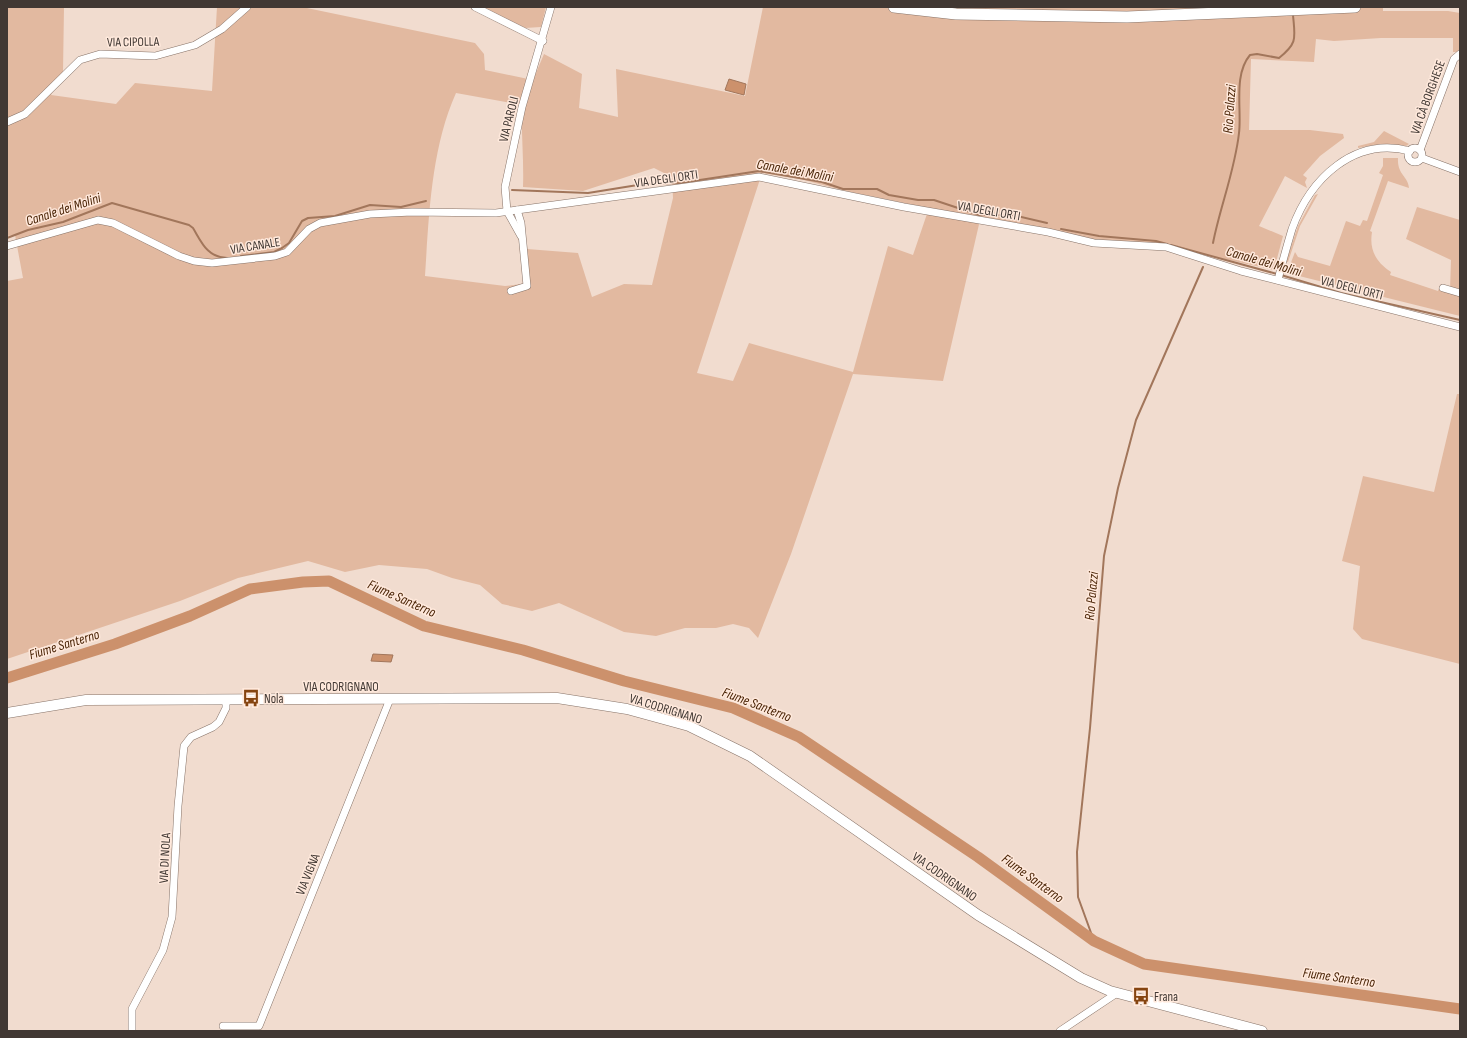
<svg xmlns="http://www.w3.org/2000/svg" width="1467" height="1038" font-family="'Sofia Sans Condensed',sans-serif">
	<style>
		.green { fill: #e2b9a0; fill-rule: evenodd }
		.water { fill: #cc916c; stroke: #a2765b }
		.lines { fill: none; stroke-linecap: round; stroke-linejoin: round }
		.stream { stroke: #a2765b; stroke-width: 2 }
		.river { stroke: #cc916c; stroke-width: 11 }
		.street-casing { stroke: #877368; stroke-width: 8 }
		.secondary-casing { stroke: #877368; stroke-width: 11 }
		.primary-casing { stroke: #877368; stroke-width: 12 }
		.street { stroke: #fff; stroke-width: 7 }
		.secondary { stroke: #fff; stroke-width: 10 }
		.primary { stroke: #fff; stroke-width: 11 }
		.labels { text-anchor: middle; stroke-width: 3; stroke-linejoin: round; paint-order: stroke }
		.street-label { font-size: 13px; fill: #413833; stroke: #ffe9dc }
		.poi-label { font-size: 13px; fill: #413833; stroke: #ffe9dc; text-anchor: start }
		.water-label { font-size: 14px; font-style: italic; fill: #4a2406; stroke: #ffe9dc }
	</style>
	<rect width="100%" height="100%" fill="#f1dccf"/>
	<g class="green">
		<path d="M7,7H64L63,72L51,95L116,104L135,83L212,91L217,7H302L475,43L484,54L485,70L533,80L544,54L582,74L579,108L618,117L616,69L745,96L763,7H1383V11H1448L1460,13V52H1453V38H1381L1334,41L1316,39L1314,62L1251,59L1249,130H1310L1343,134L1344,138L1320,156L1303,175L1307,178L1305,182L1307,188L1285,176L1259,226L1283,236L1274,270L1175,248L1094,243L980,220L943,381L853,374L791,554L758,638L749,628L733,624L716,628H685L656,636L624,632L559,603L532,611L502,604L480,585L452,578L427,569L379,565L345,572L308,561L238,578L180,601L7,659V281L23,278L15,235L7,236ZM456,93L522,105C521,133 524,160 523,187L583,191L654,168L672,177L673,198L652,285L624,284L592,297L578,253L527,249L529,283L505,286L425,276C429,215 431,149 456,93ZM762,173L800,179L846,191L929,208L913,255L888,246L853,372L749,343L733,381L697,373Z"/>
		<polygon points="482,7 546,7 541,27 525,28"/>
		<path d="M1384,131L1409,144L1406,146C1388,143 1375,144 1358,148V146L1374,142Z"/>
		<path d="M1383,158H1398C1397,175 1408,176 1409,188L1388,181L1370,231L1372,232C1369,250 1376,262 1391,272L1390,275L1438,291L1439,288L1460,295V316L1287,273L1295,252L1298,257L1330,266L1346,221L1360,226L1363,220L1367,221L1383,175L1379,173L1383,166Z"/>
		<polygon points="1318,194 1300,226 1288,262 1286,262 1298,226 1315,195"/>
		<polygon points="1417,207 1460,220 1460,293 1450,290 1451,260 1406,239"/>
		<polygon points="1457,394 1460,394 1460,664 1362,639 1353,629 1360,566 1342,561 1363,476 1434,492"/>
	</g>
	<g class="water">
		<polygon points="729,79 746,84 744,95 725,90"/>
		<polygon points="373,654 393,655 391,662 371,661"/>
	</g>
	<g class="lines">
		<g class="stream">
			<polyline points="512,190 588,193 644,184 680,183 759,171 822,182 843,189 877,189 889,195 918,200 934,200 979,215 1013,215 1047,223"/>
			<polyline points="1061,229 1099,236 1156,241 1167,244"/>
			<path d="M7,238L28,230L63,222L112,203L189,225L193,228C202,243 207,257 227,258"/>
			<path d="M1213,243C1220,207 1235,170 1239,133C1242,110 1233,75 1250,55L1257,54L1279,58C1298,43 1295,38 1293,15"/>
			<polyline points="1171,245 1277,274"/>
			<polyline points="241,256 274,252 282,248 289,243 302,221 308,218 335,216 370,205 401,207 426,201"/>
			<polyline points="1281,275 1341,293 1460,320"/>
			<polyline points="1094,941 1078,897 1077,852 1090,728 1104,556 1118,488 1136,420 1203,267"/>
		</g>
		<polyline class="river" points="7,678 115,644 190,616 250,589 303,582 329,581 424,626 523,650 624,681 733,708 799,737 978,857 1094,941 1144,964 1460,1009"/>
		<g class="street-casing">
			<g id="street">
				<polyline points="475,7 543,41"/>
				<polyline points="7,122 25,114 80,60 100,54 155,56 195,45 222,29 247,7"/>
				<circle cx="1415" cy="155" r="7"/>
				<polyline points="1420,150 1454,59 1460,54"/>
				<polyline points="1422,158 1460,172"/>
				<polyline points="521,236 507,211 505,187 522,107 551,7"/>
				<polyline points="7,246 98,220 113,223 179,256 194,261 212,263 275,256 287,252 309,229 320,223 370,214 412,212 496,213 517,210 759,177 904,207 1048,232 1094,243 1166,247 1241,271 1460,327"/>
				<path d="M1278,280C1282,263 1287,246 1292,229C1310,179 1354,136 1410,151"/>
				<polyline points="1443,288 1460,293"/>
				<polyline points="511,291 527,286 521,223 517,210"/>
				<polyline points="223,1026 259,1026 390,699"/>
				<polyline points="132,1031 132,1009 163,950 172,917 178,806 184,746 191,737 213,727 219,722 226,708 226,700"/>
				<polyline points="1060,1031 1117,993"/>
			</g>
		</g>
		<g class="secondary-casing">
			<polyline id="secondary" points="7,713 86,700 557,698 627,709 689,726 750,756 978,915 1081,978 1110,991 1262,1031"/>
		</g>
		<g class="primary-casing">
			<polyline id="primary" points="894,7 956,14 1127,17 1355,7"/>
		</g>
		<use href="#street" class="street"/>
		<use href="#secondary" class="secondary"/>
		<use href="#primary" class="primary"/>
	</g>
	<defs>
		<g id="bus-bare" transform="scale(1.38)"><path d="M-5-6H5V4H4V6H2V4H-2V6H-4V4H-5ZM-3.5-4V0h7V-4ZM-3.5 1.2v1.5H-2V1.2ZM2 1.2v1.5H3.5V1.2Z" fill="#854410" stroke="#ffe9dc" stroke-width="2.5" paint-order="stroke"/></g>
	</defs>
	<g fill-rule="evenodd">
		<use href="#bus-bare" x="251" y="698"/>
		<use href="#bus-bare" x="1141" y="996"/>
	</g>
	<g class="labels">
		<g class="street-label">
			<text transform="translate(133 41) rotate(-1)" y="5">VIA CIPOLLA</text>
			<text transform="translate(1427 97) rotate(-70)" y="5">VIA CÀ BORGHESE</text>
			<text transform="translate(508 119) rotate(-76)" y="5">VIA PAROLI</text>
			<text transform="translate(666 178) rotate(-8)" y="5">VIA DEGLI ORTI</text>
			<text transform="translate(989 210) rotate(10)" y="5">VIA DEGLI ORTI</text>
			<text transform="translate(255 245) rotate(-9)" y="5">VIA CANALE</text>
			<text transform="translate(1352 287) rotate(14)" y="5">VIA DEGLI ORTI</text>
			<text x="341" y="691">VIA CODRIGNANO</text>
			<text transform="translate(666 708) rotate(17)" y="5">VIA CODRIGNANO</text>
			<text transform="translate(164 858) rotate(-87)" y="5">VIA DI NOLA</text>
			<text transform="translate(307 874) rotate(-68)" y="5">VIA VIGNA</text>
			<text transform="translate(945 876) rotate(35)" y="5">VIA CODRIGNANO</text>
		</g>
		<g class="poi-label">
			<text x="264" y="703">Nola</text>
			<text x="1154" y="1001">Frana</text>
		</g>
		<g class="water-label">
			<text transform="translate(1229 109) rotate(-86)" y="5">Rio Palazzi</text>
			<text transform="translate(795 170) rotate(10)" y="5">Canale dei Molini</text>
			<text transform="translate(63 209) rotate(-18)" y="5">Canale dei Molini</text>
			<text transform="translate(1264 261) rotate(16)" y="5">Canale dei Molini</text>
			<text transform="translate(1091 596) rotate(-85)" y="5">Rio Palazzi</text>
			<text transform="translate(402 598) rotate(24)" y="5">Fiume Santerno</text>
			<text transform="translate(64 644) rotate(-17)" y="5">Fiume Santerno</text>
			<text transform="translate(757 704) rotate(21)" y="5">Fiume Santerno</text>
			<text transform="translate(1033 878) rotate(36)" y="5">Fiume Santerno</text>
			<text transform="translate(1339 977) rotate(8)" y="5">Fiume Santerno</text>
		</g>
	</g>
	<rect width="1467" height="1038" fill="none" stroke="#413833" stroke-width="16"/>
</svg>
